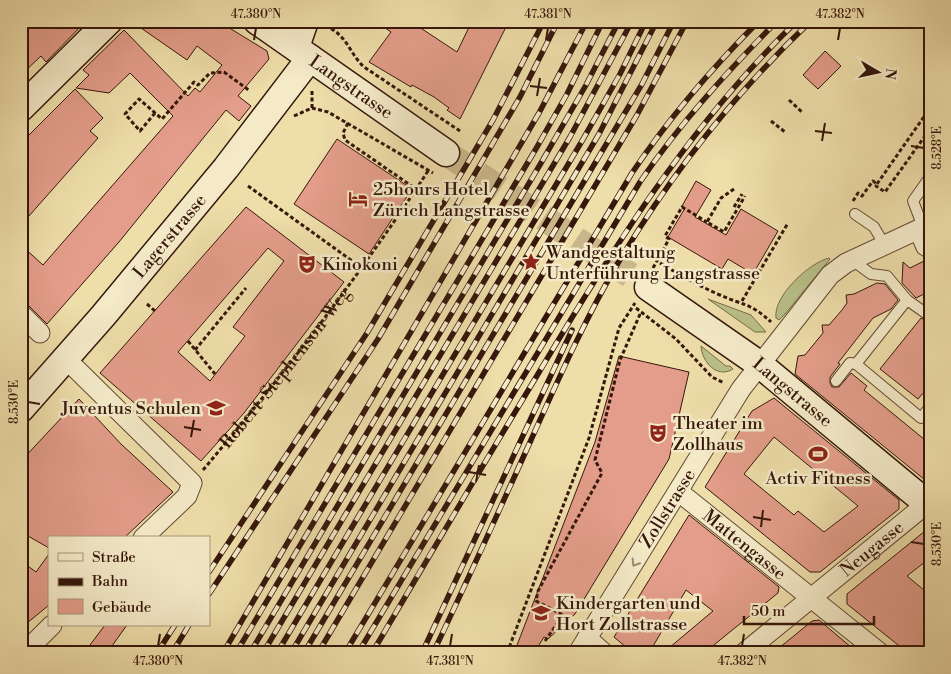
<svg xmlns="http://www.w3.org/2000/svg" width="951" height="674" font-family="'Libre Bodoni',serif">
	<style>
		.green { fill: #b9c188; stroke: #786c4a }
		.building { fill: #e39d8a; stroke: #36170b; fill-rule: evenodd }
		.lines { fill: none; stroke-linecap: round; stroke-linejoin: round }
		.secondary-tunnel { stroke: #c9b68a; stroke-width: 26; stroke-dasharray: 26 13; stroke-linecap: butt }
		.lane-casing { stroke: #644933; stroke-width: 12 }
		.street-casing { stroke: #644933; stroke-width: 21 }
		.secondary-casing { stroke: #36170b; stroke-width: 29 }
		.path { stroke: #36170b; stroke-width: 3; stroke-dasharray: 4 2.5; stroke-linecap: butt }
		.lane { stroke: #f4eac8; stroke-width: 10 }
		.street { stroke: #f4eac8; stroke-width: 19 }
		.secondary { stroke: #f4eac8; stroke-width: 26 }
		.rail-casing { stroke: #36170b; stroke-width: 5.5 }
		.rail { stroke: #f4eac8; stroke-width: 4; stroke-dasharray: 11; stroke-linecap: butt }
		.oneway { stroke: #9e8b73 }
		.ticks { fill: none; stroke: #36170b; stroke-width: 2 }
		.labels { text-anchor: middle; stroke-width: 5; stroke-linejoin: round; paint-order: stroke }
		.street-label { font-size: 18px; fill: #36170b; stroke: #f4eac8 }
		.poi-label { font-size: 18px; fill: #36170b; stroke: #f4eac8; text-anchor: start }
		.neatline { fill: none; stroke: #36170b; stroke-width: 2 }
		.ticks-label { font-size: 12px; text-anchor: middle; fill: #36170b }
	</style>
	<rect width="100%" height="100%" fill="#eedeaa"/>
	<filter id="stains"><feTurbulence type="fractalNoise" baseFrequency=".004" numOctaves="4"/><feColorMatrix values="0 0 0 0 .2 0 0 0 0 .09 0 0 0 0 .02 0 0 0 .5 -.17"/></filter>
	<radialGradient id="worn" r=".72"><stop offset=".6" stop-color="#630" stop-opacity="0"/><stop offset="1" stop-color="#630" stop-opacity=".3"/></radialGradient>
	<g class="green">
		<path d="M829,258L830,259L785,314L779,320L776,318C773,296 809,263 829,258Z"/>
		<polygon points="708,299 751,315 766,332 755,332"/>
		<path d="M701,346L726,366H730L733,369C717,379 702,362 701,346Z"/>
	</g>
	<g class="building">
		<polygon points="21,21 86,21 46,62 41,56 21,75"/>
		<polygon points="131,21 218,21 267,51 269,59 238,96 251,106 239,121 226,110 119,242 47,324 29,306 21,303 21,245 43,265 173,116 130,73 109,93 76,88 89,75 83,70 124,30 188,96 195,88 200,92 222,65 197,46 187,60"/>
		<polygon points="375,21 410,21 457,52 472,21 509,21 460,119 447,110 449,108 434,97 412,85 411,87 369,62 391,32"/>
		<polygon points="825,51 841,66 818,89 803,75"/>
		<polygon points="75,89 103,118 90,131 98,138 21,225 21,143"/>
		<polygon points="337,139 412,189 369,254 294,204"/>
		<polygon points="696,181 711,190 695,217 726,235 741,209 778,231 753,274 728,259 722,269 668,237 685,208 682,206"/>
		<path d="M246,207L344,282L244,413L201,461L100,373ZM268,248L284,261L233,327L245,336L210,381L178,352Z"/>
		<polygon points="924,261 930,265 930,291 916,298 902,283 903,262 910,268"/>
		<polygon points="877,283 885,284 898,300 891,309 873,318 838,363 840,364 830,377 830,383 832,387 839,387 851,373 867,386 864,390 930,444 930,484 795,374 798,356 805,355 823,333 822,325 829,325 842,310 847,303 846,295 854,294"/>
		<polygon points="921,318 930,323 930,385 918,399 880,369"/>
		<polygon points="619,356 689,372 669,459 575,614 548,639 544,637 534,653 514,653 595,442"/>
		<path d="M774,398L899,500V509L820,572H810L705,487L752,411ZM774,437L858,506L824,532L798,511L794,515L744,474Z"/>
		<polygon points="79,399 121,444 173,492 124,538 49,538 49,548 21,532 21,461"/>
		<polygon points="689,515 779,587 778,593 704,653 663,653 713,611 686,590 649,653 633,653 614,637"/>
		<polygon points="930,527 930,558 907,576 930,595 930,653 908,653 847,604 847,594"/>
		<polygon points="49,554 49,605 21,628 21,561 36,572"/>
		<polygon points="819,620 858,653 773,653 812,621"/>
		<polygon points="105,625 127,625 107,653 84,653"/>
	</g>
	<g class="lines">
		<polyline class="secondary-tunnel" points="446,153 648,287"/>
		<g class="lane-casing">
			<g id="lane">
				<polyline points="855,214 874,227 884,244"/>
				<polyline points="923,227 913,201 930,177"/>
				<polyline points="914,231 922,249 930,254"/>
				<polyline points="852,260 871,274 887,276 907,300 930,316"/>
				<polyline points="856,364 921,418 930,407"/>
				<polyline points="836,381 850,363 856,364 907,300"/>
			</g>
		</g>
		<g class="street-casing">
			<g id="street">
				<polyline points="21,314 40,333"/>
				<polyline points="66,359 192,483 187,496 143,538"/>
				<path id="s2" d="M679,492L880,653"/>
				<polyline points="587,638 604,653"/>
				<polyline points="24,653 52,625"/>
				<path id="s3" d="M578,653L741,389L830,275L846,263L930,224"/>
				<path id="s4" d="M744,653L930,501"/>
			</g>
		</g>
		<g class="secondary-casing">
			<g id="secondary">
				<path id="s5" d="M257,21L446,153"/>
				<polyline points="296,47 305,21"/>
				<polyline points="21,108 109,21"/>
				<path id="s6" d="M648,287L759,364L930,506"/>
				<path id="s7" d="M21,409L103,316L226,168L310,58"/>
			</g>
		</g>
		<g class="path">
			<polyline points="226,21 237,27"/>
			<path d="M325,26C347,34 349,53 364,67L460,131"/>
			<polyline points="312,91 312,108"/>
			<polyline points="789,100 802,112"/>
			<polyline points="155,113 140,131 125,114 139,99 162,119 194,82 198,85 210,73 224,72 250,91"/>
			<polyline points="294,116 312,108 328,112 433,173"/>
			<polyline points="771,121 785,132"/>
			<polyline points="348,123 343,133 345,140 416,189"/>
			<polyline points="877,184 930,108"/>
			<polyline points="248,186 362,268"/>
			<polyline points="734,189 721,198 707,222 724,232 745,196"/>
			<polyline points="853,201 858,193 862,196 873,181 877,184 876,186 885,192 930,129"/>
			<polyline points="406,204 416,211"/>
			<polyline points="734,207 742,194"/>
			<path d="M660,263C680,275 699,286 720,295C742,305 751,303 771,322"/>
			<polyline points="653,268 669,239 665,236 682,207 707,222"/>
			<polyline points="742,301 788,223"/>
			<polyline points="147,304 155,311"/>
			<polyline points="636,308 676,339 712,377 724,383"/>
			<polyline points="188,341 215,374"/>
			<polyline points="195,350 246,288"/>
			<path id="s1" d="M203,470C284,374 360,275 428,171"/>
			<polyline points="545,641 563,615 536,601 538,591 602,473 595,460 620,360 641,312"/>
			<polyline points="507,653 589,438 619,328 635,303"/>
		</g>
		<use href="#lane" class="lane"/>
		<use href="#street" class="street"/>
		<use href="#secondary" class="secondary"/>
		<g class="rail-casing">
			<g id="rail">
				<polyline points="209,572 367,333 493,120 544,21"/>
				<polyline points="209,594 378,339 520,97 558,21"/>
				<polyline points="157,653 175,625"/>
				<polyline points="172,653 189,625"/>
				<polyline points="223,653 539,113 587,21"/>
				<polyline points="236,653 537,147 567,94 603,21"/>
				<polyline points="250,653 541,163 586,85 619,21"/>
				<polyline points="263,653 570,137 632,21"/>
				<polyline points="277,653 582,141 620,74 646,21"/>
				<polyline points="291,653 599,134 657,21"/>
				<polyline points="304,653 642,84 674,21"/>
				<polyline points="318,653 637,115 687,21"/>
				<path d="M345,653L632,173C669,118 712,68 759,21"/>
				<path d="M358,653L640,182C680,123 727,72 777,21"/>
				<path d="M372,653C426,561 480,470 535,379C611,251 689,125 797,21"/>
				<polyline points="422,653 572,330"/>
				<path d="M433,653C467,582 499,511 531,440C558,380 585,319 618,263C671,174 736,92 811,21"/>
			</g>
		</g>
		<use href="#rail" class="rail"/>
	</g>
	<defs><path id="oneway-chevron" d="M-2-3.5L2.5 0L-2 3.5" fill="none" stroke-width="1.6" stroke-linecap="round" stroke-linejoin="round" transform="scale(1.25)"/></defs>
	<use class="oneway" href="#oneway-chevron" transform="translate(635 563) rotate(122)"/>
	<path class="ticks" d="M254,40L256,28M546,40L548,28M838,40L840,28M530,86L547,88M537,96L540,78M815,131L832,133M822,141L825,123M911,146L924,148M28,402L40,404M184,427L201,430M191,437L194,420M469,472L486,475M476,482L479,465M753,517L771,520M761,527L763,510M911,542L924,544M158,646L160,634M450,646L452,634M742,646L744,634"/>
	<defs>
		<g id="hotel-bare" transform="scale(1.5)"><path d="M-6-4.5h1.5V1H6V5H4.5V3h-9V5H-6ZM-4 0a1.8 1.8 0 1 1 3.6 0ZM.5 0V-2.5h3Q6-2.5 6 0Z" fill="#8f2418" stroke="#f4eac8" stroke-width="2.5" paint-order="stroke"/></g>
		<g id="sight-bare" transform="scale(1.5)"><path d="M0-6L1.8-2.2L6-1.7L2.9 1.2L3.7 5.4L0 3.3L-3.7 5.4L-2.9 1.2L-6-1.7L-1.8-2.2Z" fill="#8f2418" stroke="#f4eac8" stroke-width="2.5" paint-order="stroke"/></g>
		<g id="theatre-bare" transform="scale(1.5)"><path d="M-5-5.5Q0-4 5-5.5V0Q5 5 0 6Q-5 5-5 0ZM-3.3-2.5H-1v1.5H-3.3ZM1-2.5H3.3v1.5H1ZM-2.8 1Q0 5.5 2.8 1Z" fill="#8f2418" stroke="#f4eac8" stroke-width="2.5" paint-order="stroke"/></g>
		<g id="school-bare" transform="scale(1.5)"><path d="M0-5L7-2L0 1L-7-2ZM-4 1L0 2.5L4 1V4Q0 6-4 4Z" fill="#8f2418" stroke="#f4eac8" stroke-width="2.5" paint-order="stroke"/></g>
		<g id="stadium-bare" transform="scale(1.5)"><path d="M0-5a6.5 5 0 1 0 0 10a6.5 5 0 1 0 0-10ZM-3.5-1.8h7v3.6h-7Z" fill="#8f2418" stroke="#f4eac8" stroke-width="2.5" paint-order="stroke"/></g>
	</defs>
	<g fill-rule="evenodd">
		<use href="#hotel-bare" x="358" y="199"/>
		<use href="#sight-bare" x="531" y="262"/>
		<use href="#theatre-bare" x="307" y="264"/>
		<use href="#school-bare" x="216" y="408"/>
		<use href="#theatre-bare" x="658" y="433"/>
		<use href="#stadium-bare" x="818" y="454"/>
		<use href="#school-bare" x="541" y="613"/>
	</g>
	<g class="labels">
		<g class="street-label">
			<text dy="6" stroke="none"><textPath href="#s5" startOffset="115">Langstrasse</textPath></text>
			<text dy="6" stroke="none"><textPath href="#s7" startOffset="228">Lagerstrasse</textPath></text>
			<text dy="6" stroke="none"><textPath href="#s1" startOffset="131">Robert-Stephenson-Weg</textPath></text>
			<text dy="6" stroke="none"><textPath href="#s6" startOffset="179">Langstrasse</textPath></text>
			<text dy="6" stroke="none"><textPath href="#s3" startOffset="170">Zollstrasse</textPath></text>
			<text dy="6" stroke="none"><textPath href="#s2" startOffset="84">Mattengasse</textPath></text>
			<text dy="6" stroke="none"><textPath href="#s4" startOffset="165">Neugasse</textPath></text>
		</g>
		<g class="poi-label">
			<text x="373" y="195">25hours Hotel<tspan x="373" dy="21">Zürich Langstrasse</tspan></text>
			<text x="546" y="258">Wandgestaltung<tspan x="546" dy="21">Unterführung Langstrasse</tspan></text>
			<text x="322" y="270">Kinokoni</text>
			<text x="201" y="414" text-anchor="end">Juventus Schulen</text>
			<text x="673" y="429">Theater im<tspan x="673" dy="21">Zollhaus</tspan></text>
			<text x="818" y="484" text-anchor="middle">Activ Fitness</text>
			<text x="556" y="609">Kindergarten und<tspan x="556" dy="21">Hort Zollstrasse</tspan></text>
		</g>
	</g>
	<rect width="951" height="674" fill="none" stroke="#eedeaa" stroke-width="55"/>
	<rect x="48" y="536" width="162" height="90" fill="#f4eac8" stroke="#a8967c"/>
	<rect x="58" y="553" width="25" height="8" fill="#f4eac8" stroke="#a8967c"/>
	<text x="92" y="562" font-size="15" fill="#36170b">Straße</text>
	<rect x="58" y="578" width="25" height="8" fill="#36170b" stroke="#a8967c"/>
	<text x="92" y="586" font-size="15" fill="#36170b">Bahn</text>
	<rect x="58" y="599" width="25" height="15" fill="#e39d8a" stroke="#a8967c"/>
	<text x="92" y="612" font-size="15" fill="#36170b">Gebäude</text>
	<g transform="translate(878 72) rotate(99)" stroke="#f4eac8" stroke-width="4" paint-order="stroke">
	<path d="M0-4L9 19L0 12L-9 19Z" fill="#36170b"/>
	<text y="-8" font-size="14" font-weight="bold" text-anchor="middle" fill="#36170b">N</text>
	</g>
	<path d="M744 616v8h130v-8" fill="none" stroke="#36170b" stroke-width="2.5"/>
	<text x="751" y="616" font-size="15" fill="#36170b" stroke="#f4eac8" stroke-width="4" paint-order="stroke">50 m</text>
	<rect x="28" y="28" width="896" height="618" class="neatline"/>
	<g class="ticks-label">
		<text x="256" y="18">47.380°N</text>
		<text x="548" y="18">47.381°N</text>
		<text x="840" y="18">47.382°N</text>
		<text transform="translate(937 148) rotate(-90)" y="4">8.528°E</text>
		<text transform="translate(14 402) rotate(-90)" y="4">8.530°E</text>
		<text transform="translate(937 544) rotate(-90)" y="4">8.530°E</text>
		<text x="158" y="665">47.380°N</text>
		<text x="450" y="665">47.381°N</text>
		<text x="742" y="665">47.382°N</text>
	</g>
	<rect width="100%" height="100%" filter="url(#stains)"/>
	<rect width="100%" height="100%" fill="url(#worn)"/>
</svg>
